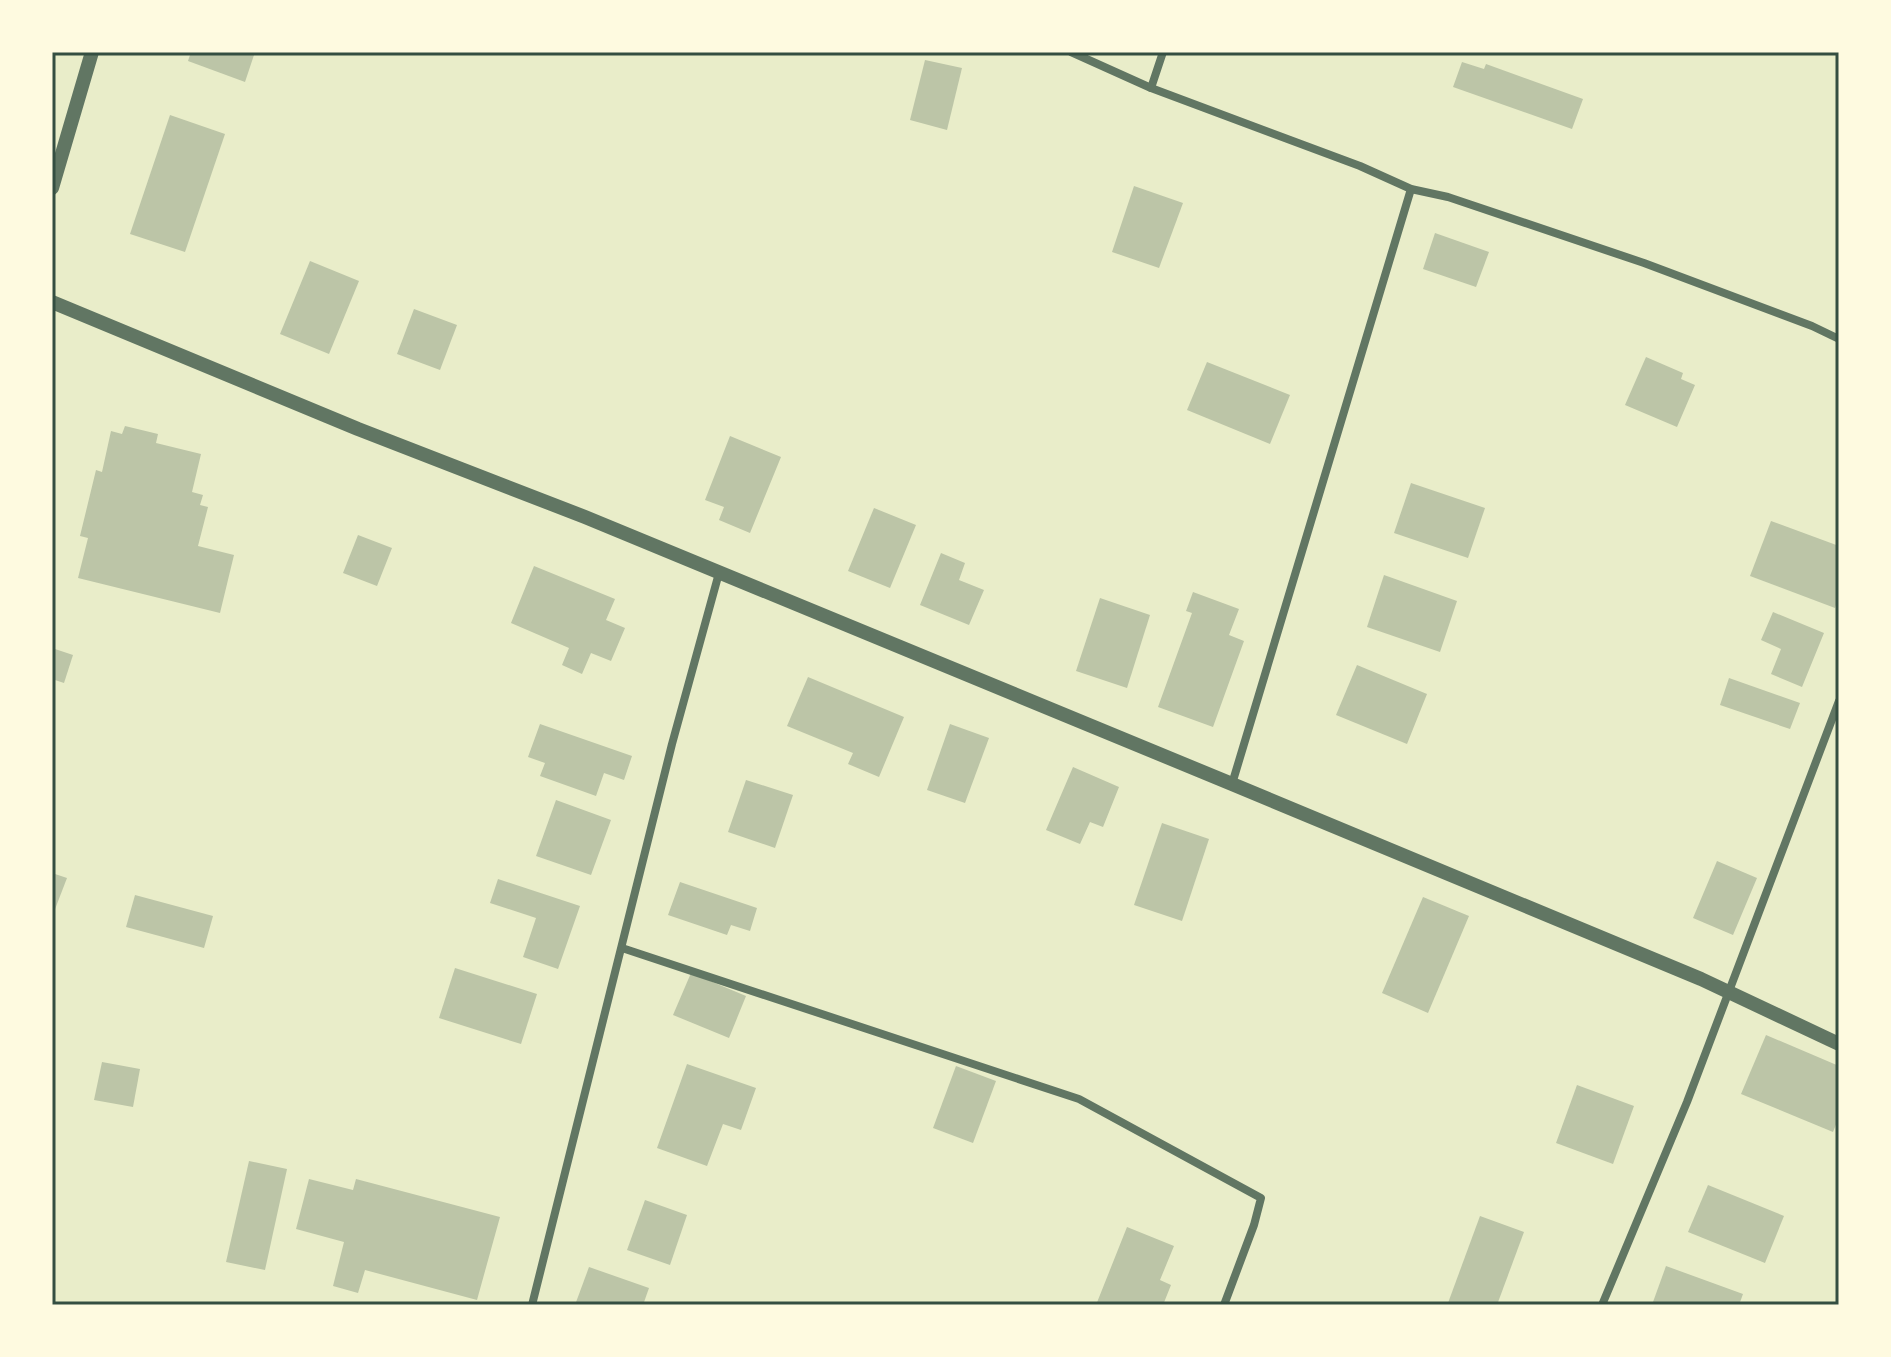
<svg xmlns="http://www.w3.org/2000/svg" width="1891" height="1357" font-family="Quicksand,sans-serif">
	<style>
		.building { fill: #bcc5a7 }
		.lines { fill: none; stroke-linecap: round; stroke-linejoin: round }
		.minor { stroke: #617663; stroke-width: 8 }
		.tertiary { stroke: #617663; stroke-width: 14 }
		.neatline { fill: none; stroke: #344e41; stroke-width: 3 }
	</style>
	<rect width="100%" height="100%" fill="#e9edc9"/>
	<g class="building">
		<polygon points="191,52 255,52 245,82 188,61"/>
		<polygon points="925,60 962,68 947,130 910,120"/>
		<polygon points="1462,62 1484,69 1486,64 1583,99 1572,129 1453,87"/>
		<polygon points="170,115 225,134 185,252 130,234"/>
		<polygon points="1134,186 1183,203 1159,268 1112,252"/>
		<polygon points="1435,233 1489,252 1476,287 1423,269"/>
		<polygon points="310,261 359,281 329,354 280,334"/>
		<polygon points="414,309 457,325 440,370 397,354"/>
		<polygon points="1646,357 1683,373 1681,379 1695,385 1677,427 1625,405"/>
		<polygon points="1207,362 1290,395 1270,444 1187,410"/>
		<polygon points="125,426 158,434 156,443 201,454 192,492 203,495 200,505 208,507 198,546 234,555 220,613 78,578 88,538 80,536 96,470 102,472 111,431 122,434"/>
		<polygon points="730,436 781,457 750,533 719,520 724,507 705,500"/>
		<polygon points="1411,483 1485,508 1468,558 1394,533"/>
		<polygon points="874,508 916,525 890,588 848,571"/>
		<polygon points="1771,521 1839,546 1839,596 1835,608 1750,576"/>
		<polygon points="358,535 392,548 377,586 343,573"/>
		<polygon points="941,553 965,563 959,580 984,590 969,625 920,605"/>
		<polygon points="534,566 615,599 606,620 625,628 611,661 591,653 582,674 562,665 569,648 511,623"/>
		<polygon points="1384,575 1457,601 1440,652 1367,627"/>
		<polygon points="1193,592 1239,609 1229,635 1244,641 1213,727 1158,707 1192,613 1186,611"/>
		<polygon points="1100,598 1150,615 1127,688 1076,671"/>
		<polygon points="1773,612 1824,633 1802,687 1771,674 1781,649 1761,640"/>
		<polygon points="52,648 73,655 64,683 52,679"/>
		<polygon points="1357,665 1427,694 1407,744 1336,715"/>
		<polygon points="808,677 904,717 879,777 848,764 853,753 787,726"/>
		<polygon points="1729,678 1800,703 1790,729 1720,705"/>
		<polygon points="540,724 632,756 624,780 604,773 596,796 540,776 545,763 528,757"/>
		<polygon points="950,724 989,738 965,803 927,790"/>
		<polygon points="1073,767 1119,787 1103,827 1090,822 1080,844 1046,830"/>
		<polygon points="746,780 793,795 775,848 728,832"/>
		<polygon points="556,800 611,820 591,875 536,856"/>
		<polygon points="1162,823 1209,839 1182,921 1134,905"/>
		<polygon points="1717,861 1757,878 1733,935 1693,918"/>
		<polygon points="52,873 67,878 52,917"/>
		<polygon points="498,879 580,906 558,969 523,957 536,918 490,903"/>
		<polygon points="680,882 757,908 750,931 731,925 727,935 668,915"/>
		<polygon points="135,895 213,916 204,948 126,927"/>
		<polygon points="1423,897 1469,916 1428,1013 1382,993"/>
		<polygon points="455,968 537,994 521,1044 439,1018"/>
		<polygon points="691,973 746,996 729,1038 673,1015"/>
		<polygon points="1766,1035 1839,1066 1839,1117 1833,1132 1741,1094"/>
		<polygon points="102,1062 140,1069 133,1107 94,1100"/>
		<polygon points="687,1064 756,1088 741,1130 723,1124 707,1166 657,1148"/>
		<polygon points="956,1066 996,1081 973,1143 933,1128"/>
		<polygon points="1577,1085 1634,1106 1613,1164 1556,1143"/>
		<polygon points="249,1161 287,1169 265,1270 226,1262"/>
		<polygon points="309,1179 353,1190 356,1179 500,1217 477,1300 365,1270 358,1293 333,1286 344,1242 296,1229"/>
		<polygon points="1708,1185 1784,1216 1765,1263 1688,1232"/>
		<polygon points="645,1200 687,1215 670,1265 627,1250"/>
		<polygon points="1480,1216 1524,1232 1497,1305 1454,1305 1448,1303"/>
		<polygon points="1127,1227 1174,1246 1160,1280 1171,1285 1163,1305 1096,1305"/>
		<polygon points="1666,1266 1743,1294 1739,1305 1662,1305 1653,1302"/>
		<polygon points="589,1267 649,1288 643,1305 575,1305"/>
	</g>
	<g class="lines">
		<g class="minor">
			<polyline points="1071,52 1151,88 1360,166 1411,189 1448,197 1644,263 1812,326 1839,339"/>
			<polyline points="1151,88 1163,52"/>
			<polyline points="1232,784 1411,189"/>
			<polyline points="622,948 1079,1099 1261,1198 1254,1225 1224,1305"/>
			<polyline points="532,1305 672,744 719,573"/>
			<polyline points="1602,1305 1687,1102 1839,701"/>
		</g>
		<g class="tertiary">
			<polyline points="52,188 92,52"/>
			<polyline points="52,302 358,429 585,517 1232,784 1701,979 1839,1044"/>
		</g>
	</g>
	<rect width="1891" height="1357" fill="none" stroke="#fefae0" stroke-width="108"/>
	<rect x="54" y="54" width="1783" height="1249" class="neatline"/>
</svg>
